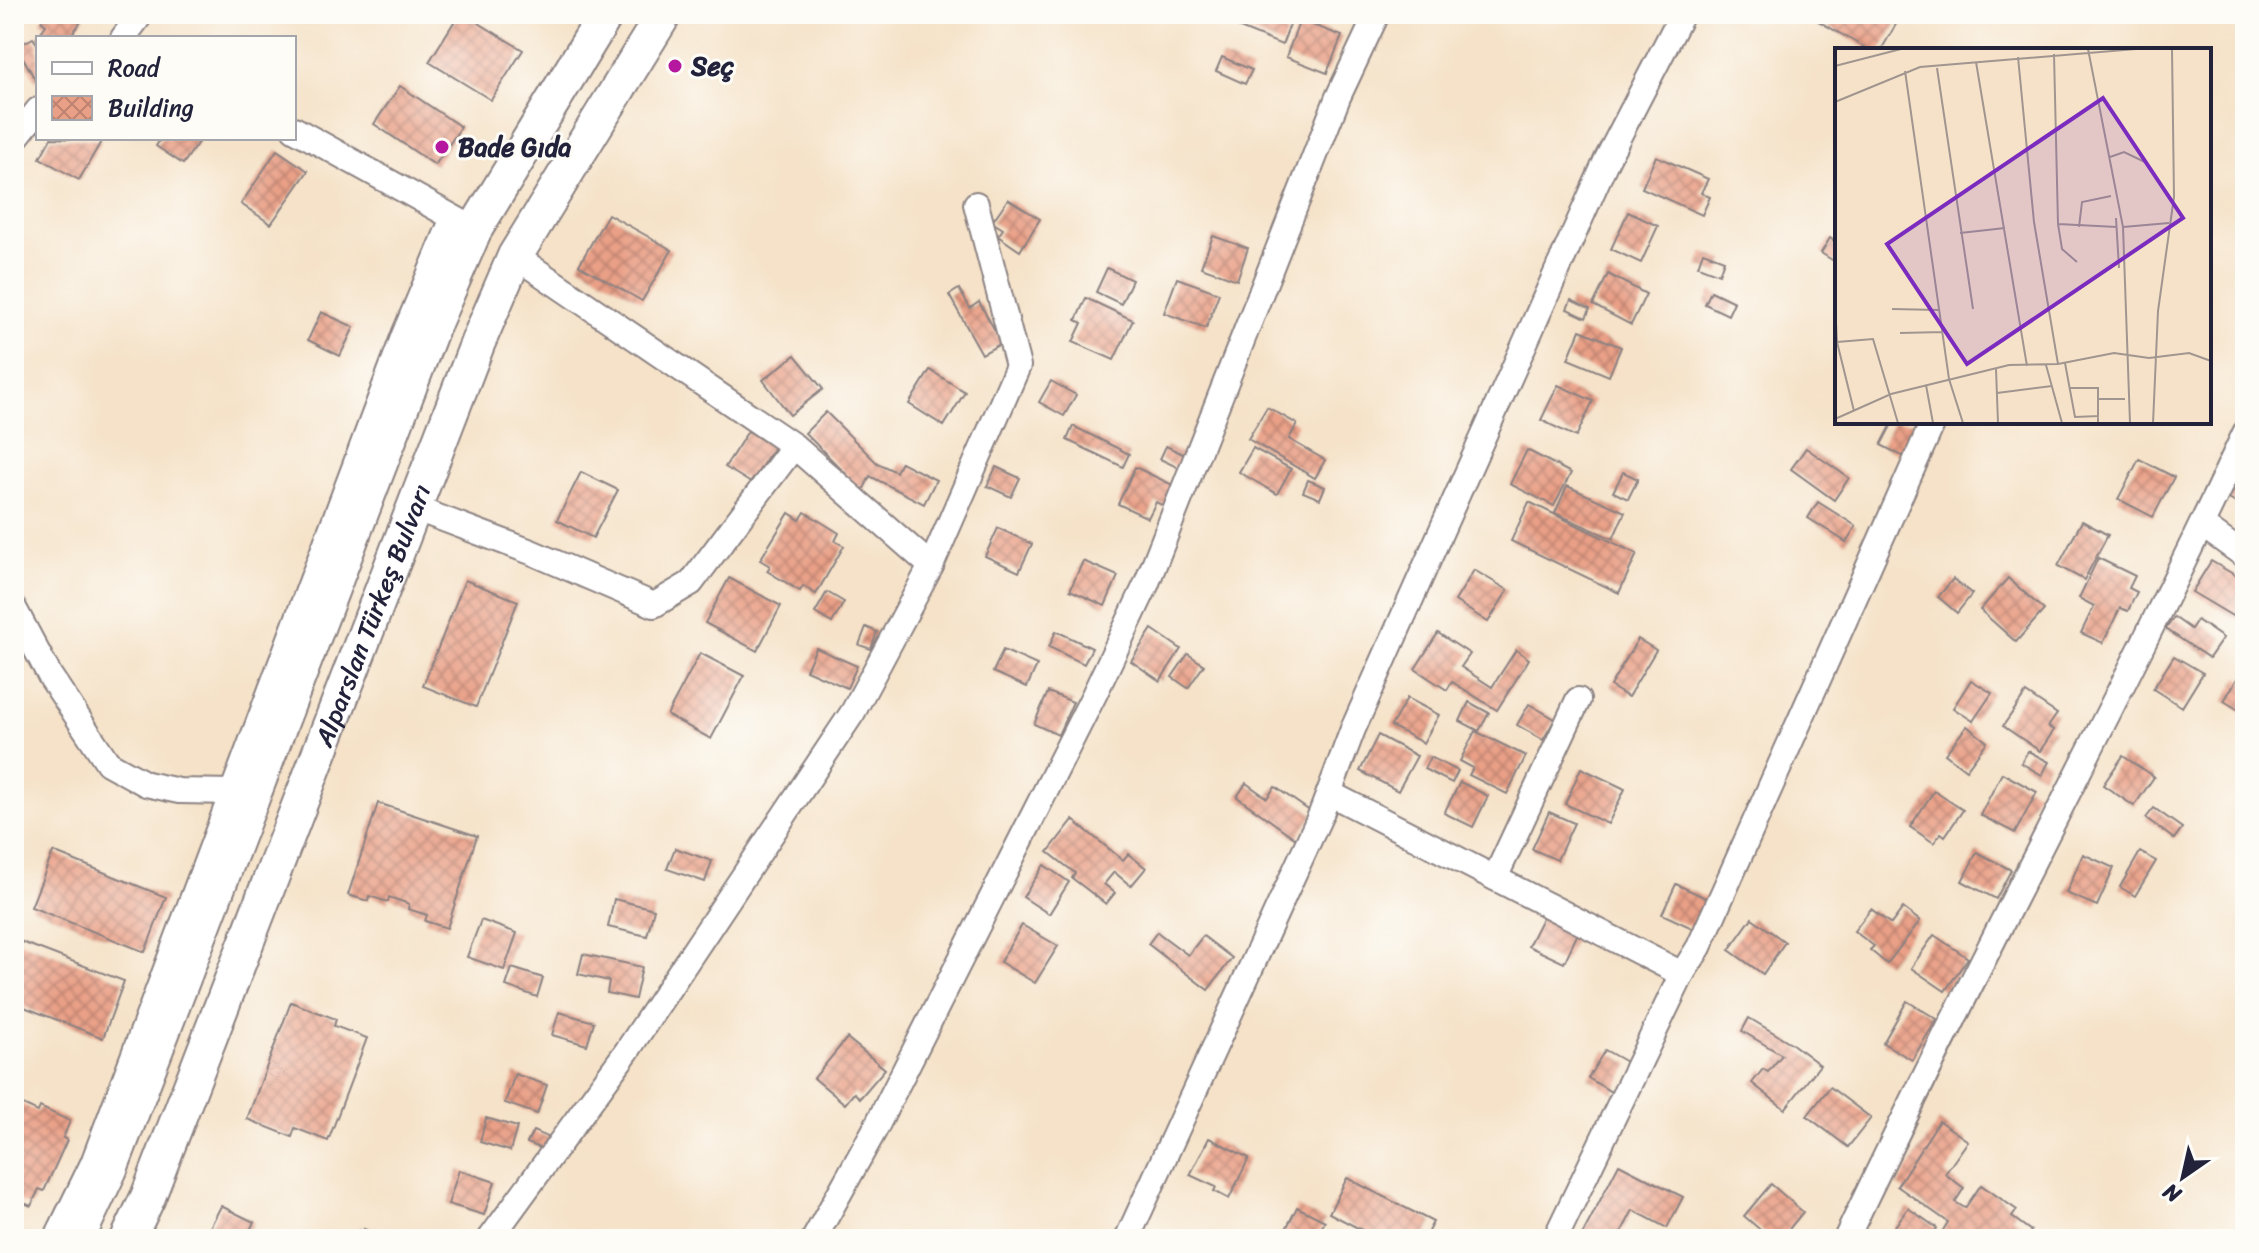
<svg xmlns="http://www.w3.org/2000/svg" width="2259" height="1253" font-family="Sriracha,sans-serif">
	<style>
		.building { fill: url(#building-cross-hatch) }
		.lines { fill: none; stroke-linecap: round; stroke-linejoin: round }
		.minor-casing { stroke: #8c8282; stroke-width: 28 }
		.secondary-casing { stroke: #8c8282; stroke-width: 38 }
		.minor { stroke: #fff; stroke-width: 24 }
		.secondary { stroke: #fff; stroke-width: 34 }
		.poi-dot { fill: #b5179e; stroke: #fdfcf7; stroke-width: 3 }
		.labels { text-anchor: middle; stroke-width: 6; stroke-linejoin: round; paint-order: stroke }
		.poi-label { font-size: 26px; font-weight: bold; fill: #22223b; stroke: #fdfcf7; text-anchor: start }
		.street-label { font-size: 26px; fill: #22223b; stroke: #fdfcf7 }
		.inset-road { fill: none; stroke: #a19590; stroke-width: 2 }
		.view { fill: #7b2cbf; fill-opacity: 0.15; stroke: #7b2cbf; stroke-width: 4 }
		.inset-edge { fill: none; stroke: #22223b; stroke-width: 4 }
	</style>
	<defs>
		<pattern id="building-cross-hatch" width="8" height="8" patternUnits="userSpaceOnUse" patternTransform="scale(2)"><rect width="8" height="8" fill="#eaa087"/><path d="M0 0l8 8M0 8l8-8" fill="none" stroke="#bd8270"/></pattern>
	</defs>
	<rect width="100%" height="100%" fill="#fdfcf7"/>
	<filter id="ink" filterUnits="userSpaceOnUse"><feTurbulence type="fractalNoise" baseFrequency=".0125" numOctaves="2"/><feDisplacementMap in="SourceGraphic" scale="16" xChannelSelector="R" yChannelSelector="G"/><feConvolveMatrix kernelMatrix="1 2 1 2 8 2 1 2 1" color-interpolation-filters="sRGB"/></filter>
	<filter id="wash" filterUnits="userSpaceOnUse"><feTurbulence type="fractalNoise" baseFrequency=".006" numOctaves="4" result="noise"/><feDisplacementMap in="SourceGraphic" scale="32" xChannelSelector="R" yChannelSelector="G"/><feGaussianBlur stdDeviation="1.8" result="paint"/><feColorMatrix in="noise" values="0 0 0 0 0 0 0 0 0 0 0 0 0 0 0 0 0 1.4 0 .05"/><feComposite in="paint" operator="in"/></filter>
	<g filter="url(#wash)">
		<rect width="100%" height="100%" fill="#f5e2c8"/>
		<g id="blocks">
			<g class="building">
				<polygon points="46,14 82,14 85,16 69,38 37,38 46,25 41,21"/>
				<polygon points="459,14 464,14 523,50 491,100 429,62"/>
				<polygon points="1223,14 1294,14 1282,45 1220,20"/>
				<polygon points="1806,14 1902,14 1881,50 1869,50"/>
				<polygon points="1300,20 1342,36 1327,73 1286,57"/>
				<polygon points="33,38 38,45 38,79 36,81 17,47"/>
				<polygon points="1222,57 1252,70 1245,84 1216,71"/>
				<polygon points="400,86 461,127 435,165 374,124"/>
				<polygon points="51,138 102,140 79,180 40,158"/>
				<polygon points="161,138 201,138 183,164 156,146"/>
				<polygon points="277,150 308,171 271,224 241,204"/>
				<polygon points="1656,156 1708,179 1701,193 1710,197 1702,215 1642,188"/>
				<polygon points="1008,199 1040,219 1020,251 998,236 1003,229 992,222"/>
				<polygon points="1628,212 1658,226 1641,263 1611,249"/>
				<polygon points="608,214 672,250 642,301 579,265"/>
				<polygon points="1213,236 1248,248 1237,280 1201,267"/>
				<polygon points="1830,238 1837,243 1837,263 1821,253"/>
				<polygon points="1703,252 1724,260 1719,274 1698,266"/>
				<polygon points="1107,268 1132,280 1121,304 1096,292"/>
				<polygon points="1608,274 1646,294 1631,325 1593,305"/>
				<polygon points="1177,278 1219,293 1206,328 1164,313"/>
				<polygon points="959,289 970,308 979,302 1002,343 982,354 949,295"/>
				<polygon points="1711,291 1734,302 1728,315 1705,304"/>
				<polygon points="1086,298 1133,320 1114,360 1073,342 1082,323 1076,320"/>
				<polygon points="1571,300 1590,309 1586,318 1567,309"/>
				<polygon points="321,312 354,327 340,356 308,340"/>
				<polygon points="1580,330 1621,347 1609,376 1568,359"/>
				<polygon points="795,355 823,389 790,415 763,380"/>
				<polygon points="930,370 965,392 944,426 909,404"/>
				<polygon points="1051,381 1076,395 1064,416 1039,402"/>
				<polygon points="1558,385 1593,401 1576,437 1541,420"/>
				<polygon points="1267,407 1297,424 1289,439 1325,460 1315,478 1248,439"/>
				<polygon points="826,412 877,463 896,472 901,462 936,480 924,504 870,476 863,491 805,433"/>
				<polygon points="1893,422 1912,422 1922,427 1906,458 1881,445"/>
				<polygon points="1073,426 1129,454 1123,467 1067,440"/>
				<polygon points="748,431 774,447 751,483 725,467"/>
				<polygon points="1166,446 1185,455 1179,468 1160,459"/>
				<polygon points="1253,448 1291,469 1277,494 1239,472"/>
				<polygon points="1806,448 1849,478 1834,500 1791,469"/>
				<polygon points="1527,450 1571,473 1554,506 1510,484"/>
				<polygon points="2139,459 2174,477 2153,517 2118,499"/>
				<polygon points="996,467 1020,478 1011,497 987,486"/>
				<polygon points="1135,467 1181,489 1171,510 1156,502 1148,518 1118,504"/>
				<polygon points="2245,471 2245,508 2229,499"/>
				<polygon points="581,472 618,490 593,538 557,520"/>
				<polygon points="1623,472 1638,479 1628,499 1613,492"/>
				<polygon points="1308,480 1325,487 1320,499 1303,492"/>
				<polygon points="1567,486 1625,512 1613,539 1555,513"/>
				<polygon points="1529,502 1637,554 1619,593 1511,541"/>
				<polygon points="1818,502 1856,526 1846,542 1808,518"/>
				<polygon points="805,512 839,533 835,541 844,546 816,594 803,586 800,591 767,571 770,566 760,560 789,513 800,520"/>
				<polygon points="2082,521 2108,535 2084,580 2058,566"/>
				<polygon points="998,528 1032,544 1019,572 985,556"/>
				<polygon points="2098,558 2135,576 2129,588 2137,592 2128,611 2120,608 2103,643 2081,633 2094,606 2079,598"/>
				<polygon points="1083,561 1118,576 1105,606 1070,590"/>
				<polygon points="2211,561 2245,581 2245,610 2239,620 2192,592"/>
				<polygon points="1474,570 1508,590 1488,622 1455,601"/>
				<polygon points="729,578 781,606 757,651 705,623"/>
				<polygon points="2008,578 2044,610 2016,642 1980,610"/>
				<polygon points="1953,579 1972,594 1957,613 1938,597"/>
				<polygon points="465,580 518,601 476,707 423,686"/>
				<polygon points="827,592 844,602 832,623 815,613"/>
				<polygon points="2174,617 2191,629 2197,620 2223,638 2209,658 2166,629"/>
				<polygon points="866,627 877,632 871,649 859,645"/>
				<polygon points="1152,629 1181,649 1160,681 1131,661"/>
				<polygon points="1056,631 1092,648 1084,664 1049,647"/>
				<polygon points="1438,633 1470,654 1461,667 1492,687 1516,650 1529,659 1497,710 1452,682 1447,690 1415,669"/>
				<polygon points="1638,639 1656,650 1628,697 1610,686"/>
				<polygon points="816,648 857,666 847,688 806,670"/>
				<polygon points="1003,650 1037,665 1027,687 993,672"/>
				<polygon points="700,653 744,676 711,739 667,715"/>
				<polygon points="1188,654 1204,665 1188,688 1172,677"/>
				<polygon points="2174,656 2203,673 2182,707 2153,689"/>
				<polygon points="2238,677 2245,681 2245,714 2224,701"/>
				<polygon points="1971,680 1992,693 1973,721 1953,708"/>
				<polygon points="1048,692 1073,702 1058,735 1034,724"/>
				<polygon points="2026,693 2057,714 2048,727 2054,730 2040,751 2003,726"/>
				<polygon points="1407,698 1439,715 1423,743 1391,726"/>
				<polygon points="1469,702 1489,713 1479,731 1460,721"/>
				<polygon points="1529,704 1555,719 1543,740 1517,725"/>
				<polygon points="1967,726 1987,742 1966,770 1945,754"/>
				<polygon points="1475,731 1526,756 1507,794 1469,775 1473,768 1460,761"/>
				<polygon points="1378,735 1417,756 1398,791 1360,771"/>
				<polygon points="2028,751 2049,762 2042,775 2021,763"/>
				<polygon points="2123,756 2154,777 2134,806 2103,785"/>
				<polygon points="1430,757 1458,771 1452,783 1424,769"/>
				<polygon points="1581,768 1625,789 1608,824 1565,804"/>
				<polygon points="2002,773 2037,792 2015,833 1980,815"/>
				<polygon points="1460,782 1488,796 1473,827 1444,813"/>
				<polygon points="1246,783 1267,798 1275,787 1314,814 1296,839 1237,797"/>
				<polygon points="1934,791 1963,810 1945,836 1941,833 1934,843 1910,827"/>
				<polygon points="378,803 477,836 447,928 425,921 427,915 408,909 409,904 389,897 388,902 369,896 368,901 348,895"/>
				<polygon points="2154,808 2182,828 2174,839 2146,818"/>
				<polygon points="1549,812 1574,823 1557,860 1532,849"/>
				<polygon points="1073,820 1123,860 1128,854 1146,868 1131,886 1114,872 1104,884 1115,893 1106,904 1072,878 1075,873 1048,852"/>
				<polygon points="675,848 712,861 705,882 667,869"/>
				<polygon points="53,852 166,897 145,952 31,907"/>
				<polygon points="1977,852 2011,870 1996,899 1962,881"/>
				<polygon points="2140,852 2156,861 2135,896 2120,887"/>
				<polygon points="2083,854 2114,868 2097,906 2066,893"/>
				<polygon points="1044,865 1069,882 1049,914 1023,897"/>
				<polygon points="1676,884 1708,899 1694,929 1662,914"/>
				<polygon points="614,899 654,909 647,936 608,927"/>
				<polygon points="1903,908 1920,921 1887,964 1870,950 1874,946 1854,931 1871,909 1891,924"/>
				<polygon points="1544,914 1579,931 1564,963 1528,946"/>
				<polygon points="1752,918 1785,942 1763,974 1729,950"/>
				<polygon points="481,920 517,933 504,970 467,957"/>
				<polygon points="1022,925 1058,946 1035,983 1000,962"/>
				<polygon points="1157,932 1188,955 1203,936 1232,958 1208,990 1148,944"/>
				<polygon points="1934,935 1968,958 1945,991 1911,968"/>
				<polygon points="14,939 124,981 103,1038 14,1003"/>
				<polygon points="583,954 642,967 635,999 607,993 609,981 578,974"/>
				<polygon points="512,968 543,978 537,997 506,986"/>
				<polygon points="1907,1001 1937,1019 1912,1060 1883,1043"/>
				<polygon points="291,1002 336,1019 334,1026 367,1038 328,1141 295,1128 292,1137 247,1119"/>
				<polygon points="559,1012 594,1022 587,1045 552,1035"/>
				<polygon points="1749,1018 1791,1043 1820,1065 1785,1109 1752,1083 1763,1069 1768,1072 1782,1055 1742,1031"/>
				<polygon points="847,1038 885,1069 860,1098 854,1093 845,1104 814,1078"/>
				<polygon points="1605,1050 1630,1064 1613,1093 1588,1078"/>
				<polygon points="515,1074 547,1085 537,1114 505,1103"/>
				<polygon points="1830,1087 1871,1118 1848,1147 1807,1116"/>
				<polygon points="14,1101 38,1112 40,1107 70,1121 63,1138 67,1140 44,1191 39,1189 31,1206 14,1199"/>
				<polygon points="486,1118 517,1127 510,1151 480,1142"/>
				<polygon points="1939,1121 1968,1141 1945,1174 1964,1188 1955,1202 1965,1208 1981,1185 2017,1210 2012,1217 2031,1231 2025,1239 2009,1239 2001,1233 1997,1239 1952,1239 1942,1232 1948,1222 1897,1186"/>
				<polygon points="533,1131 550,1138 545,1150 527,1143"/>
				<polygon points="1209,1138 1249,1158 1229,1199 1214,1191 1216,1187 1190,1175"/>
				<polygon points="1619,1164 1683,1197 1667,1228 1633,1210 1618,1239 1580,1239"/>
				<polygon points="459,1170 495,1182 484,1215 448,1204"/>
				<polygon points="1347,1178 1433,1222 1424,1239 1379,1239 1329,1213"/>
				<polygon points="1771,1184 1803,1212 1781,1239 1771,1239 1744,1216"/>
				<polygon points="221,1206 254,1222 246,1239 204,1239"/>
				<polygon points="1297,1207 1325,1221 1316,1239 1281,1239"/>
				<polygon points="1908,1208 1937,1228 1933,1234 1940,1239 1886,1239"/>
				<polygon points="364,1229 381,1236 382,1233 396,1239 356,1239 360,1230 364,1232"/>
			</g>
		</g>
	</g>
	<g filter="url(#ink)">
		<use href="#blocks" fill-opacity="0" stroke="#8c8282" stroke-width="2"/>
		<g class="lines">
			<g class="minor-casing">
				<g id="minor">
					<polyline points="123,38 141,14"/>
					<polyline points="294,129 465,224"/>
					<polyline points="14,140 38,110"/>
					<polyline points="515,256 794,446 931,566"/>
					<polyline points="414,508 531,552 654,605 691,583 794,446"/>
					<polyline points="2202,525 2245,556"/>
					<polyline points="14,608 50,676 108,763 146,784 179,791 233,792"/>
					<polyline points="1329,793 1682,974"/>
					<polyline points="1495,878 1578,700"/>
					<polyline points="56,1239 93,1163 404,335 453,218"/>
					<polyline points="490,1239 627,1051 853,712 931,566 1018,366 976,204"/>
					<polyline points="814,1239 874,1131 1094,695 1146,585 1338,97 1377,14"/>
					<polyline points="1127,1239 1321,814 1353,729 1607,159 1682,14"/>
					<polyline points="1555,1239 1682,974 1699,947 1933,422"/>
					<path d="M1846,1239C1974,968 2118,705 2245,433"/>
				</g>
			</g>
			<g class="secondary-casing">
				<g id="secondary">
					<polyline points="77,1239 110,1169 431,330 475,229 606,14"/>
					<path id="s1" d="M128,1239L148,1197L478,342L515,256L664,14"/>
				</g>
			</g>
			<use href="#minor" class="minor"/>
			<use href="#secondary" class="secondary"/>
		</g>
	</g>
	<g class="poi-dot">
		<circle cx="675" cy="66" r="8"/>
		<circle cx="442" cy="147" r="8"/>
	</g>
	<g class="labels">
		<g class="poi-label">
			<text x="691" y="75">Seç</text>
			<text x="458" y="156">Bade Gıda</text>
		</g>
		<g class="street-label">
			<text dy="9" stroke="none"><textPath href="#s1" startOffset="670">Alparslan Türkeş Bulvarı</textPath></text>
		</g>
	</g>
	<g transform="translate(1835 48)">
		<rect width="376" height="376" fill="#f5e2c8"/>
		<path class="inset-road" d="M253,1L288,179L295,375M219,6L223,176L227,201L242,214M183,9L199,174L223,316M141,14L192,318M0,18L66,1M102,20L138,261M70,23L114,331L128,375M0,54L85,19L301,1M275,109L289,104L312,115M281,170L284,220M223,176L282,179M244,179L247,154L276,148M288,179L334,175M125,185L170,180M0,256L2,294L19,363M57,261L104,262M65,285L108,284M2,294L38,291L63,375M230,315L240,369L264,368M211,317L227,375M161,321L163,375M91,337L98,375M234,340H263V375M162,345L217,338M263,351H290M0,371L56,346L174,317L223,316L279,305L314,310L354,305L376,313M318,375L323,263L339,149L337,1M376,375V327"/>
		<path class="view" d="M268,50L348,170L132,316L52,196Z"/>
		<rect width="376" height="376" class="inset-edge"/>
	</g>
	<rect width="2259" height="1253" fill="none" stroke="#fdfcf7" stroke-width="48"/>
	<rect x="36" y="36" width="260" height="104" fill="#fdfcf7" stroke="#a5a5ac" stroke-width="2"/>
	<rect x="52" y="62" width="40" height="12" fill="#ffffff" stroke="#a5a5ac" stroke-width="2"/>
	<text x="108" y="76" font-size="24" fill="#22223b">Road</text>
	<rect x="52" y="96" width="40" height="24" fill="url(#building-cross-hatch)" stroke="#a5a5ac" stroke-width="2"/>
	<text x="108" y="116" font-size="24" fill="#22223b">Building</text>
	<g transform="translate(2183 1177) rotate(214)" stroke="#fdfcf7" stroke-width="6" paint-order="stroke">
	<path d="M0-6L14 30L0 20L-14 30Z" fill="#22223b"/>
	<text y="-12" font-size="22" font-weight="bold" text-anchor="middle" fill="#22223b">N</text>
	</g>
</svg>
